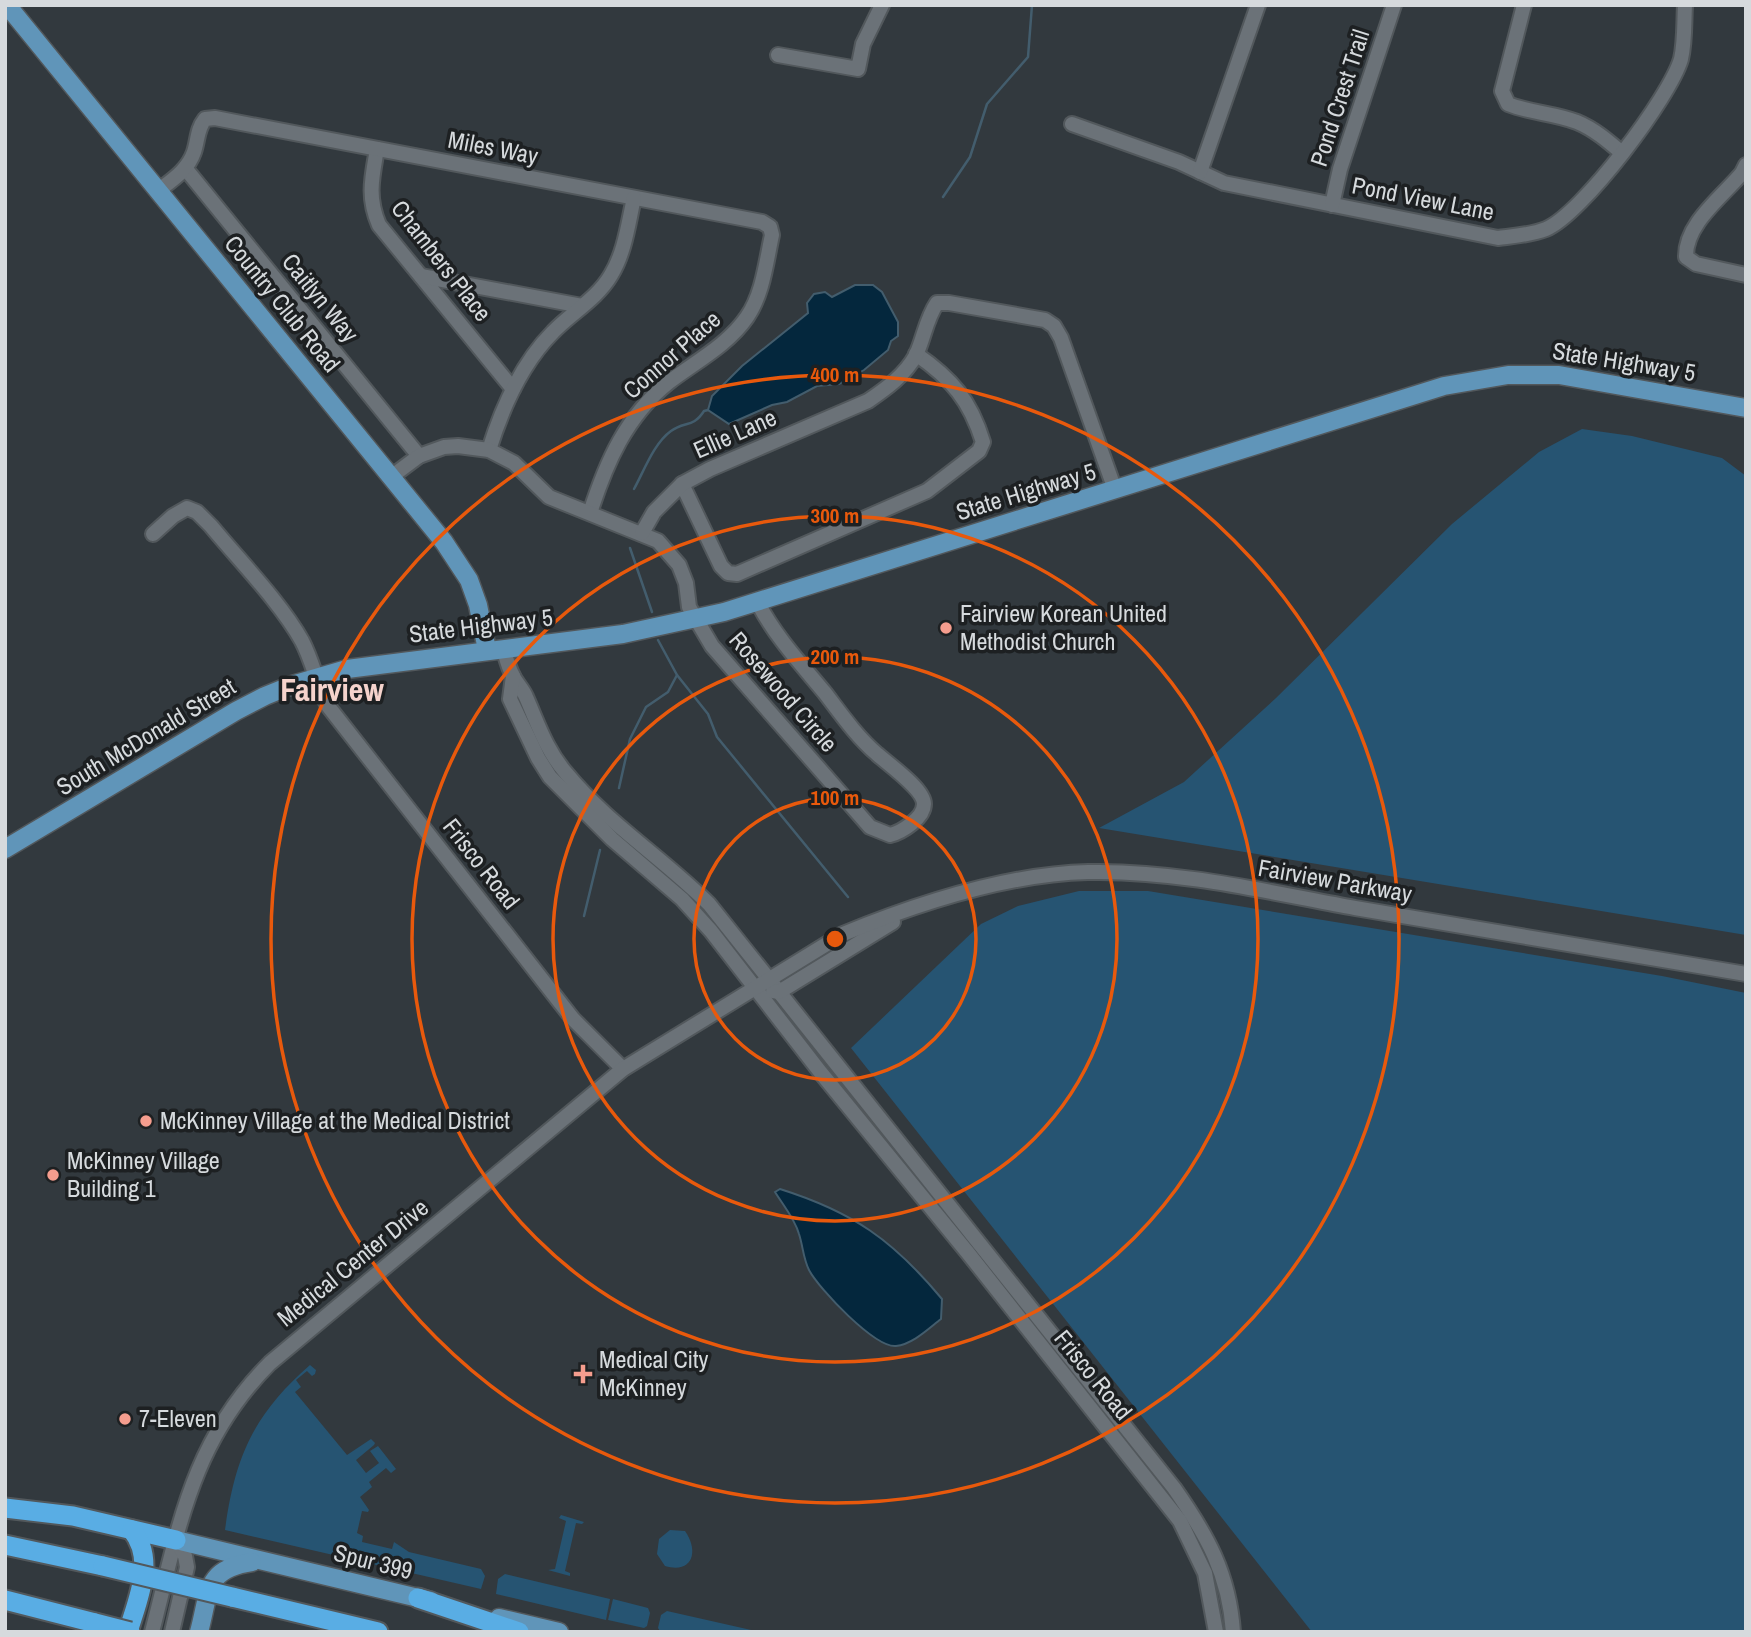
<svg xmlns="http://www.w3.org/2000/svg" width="1751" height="1637" font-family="'Archivo Narrow',sans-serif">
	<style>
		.green { fill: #265472 }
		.water { fill: #04273d; stroke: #435d6d; stroke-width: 2 }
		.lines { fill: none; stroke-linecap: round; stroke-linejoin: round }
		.stream { stroke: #435d6d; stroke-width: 2.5 }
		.minor-casing { stroke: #52585c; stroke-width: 18 }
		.major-casing { stroke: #52585c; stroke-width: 21 }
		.highway-casing { stroke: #52585c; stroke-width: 23 }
		.minor { stroke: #6b7278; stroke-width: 14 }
		.major { stroke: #6095b9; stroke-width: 18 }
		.highway { stroke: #59ade4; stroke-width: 19 }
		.highway-bridge-casing { stroke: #52585c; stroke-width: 23; stroke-linecap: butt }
		.highway-bridge { stroke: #59ade4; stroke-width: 19 }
		.ring { fill: none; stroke: #e8590c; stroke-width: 3.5 }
		.poi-dot { fill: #f59d8e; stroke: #1d2022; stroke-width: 2.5 }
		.labels { text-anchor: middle; stroke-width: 7; stroke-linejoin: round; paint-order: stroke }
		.street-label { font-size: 24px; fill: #d6dadd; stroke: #1d2022 }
		.poi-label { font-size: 24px; fill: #d6dadd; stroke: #1d2022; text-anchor: start }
		.district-label { font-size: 32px; font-weight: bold; fill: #f5d3cc; stroke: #1d2022 }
		.centre { fill: #e8590c; stroke: #1d2022; stroke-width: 3.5 }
		.ring-label { font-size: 21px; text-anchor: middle; font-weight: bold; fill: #e8590c; stroke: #1d2022; stroke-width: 7; stroke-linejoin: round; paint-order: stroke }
	</style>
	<rect width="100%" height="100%" fill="#32393e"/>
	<g class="green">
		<polygon points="1582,429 1632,436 1722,458 1746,476 1746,935 1099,828 1184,782 1276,698 1452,524 1539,452"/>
		<polygon points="1079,891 1148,891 1662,976 1746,993 1746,1632 1312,1632 851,1048 981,924 1018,906"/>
		<path d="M310,1365L316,1370L315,1374L312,1376L307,1371L296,1380L301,1387L295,1392L347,1455L371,1439L375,1443L374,1445L356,1460L366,1473L379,1463L370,1451L378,1446L396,1469L391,1473L386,1468L369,1482L372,1487L360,1497L369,1510L368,1512L362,1511L357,1533L363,1536L362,1542L392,1549L394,1542L409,1552L481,1569L485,1576L481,1589L225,1530C235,1456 254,1414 310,1365Z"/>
		<polygon points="561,1515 584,1522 582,1524 576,1523 565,1571 570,1573 570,1576 548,1570 555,1569 566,1521 559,1518"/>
		<path d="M670,1530L685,1531C699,1551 693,1574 665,1566L657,1554L659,1539Z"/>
		<polygon points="505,1574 610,1599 606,1620 496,1594 498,1579"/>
		<polygon points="613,1599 648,1608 650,1613 647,1626 644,1628 608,1620"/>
		<polygon points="667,1611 760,1632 660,1631 658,1628 661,1615"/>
	</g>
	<g class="water">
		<polygon points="855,285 873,285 882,292 898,322 898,336 891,341 888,350 864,370 839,384 817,386 787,402 772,405 729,424 708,410 712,396 742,366 808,313 807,303 814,294 825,292 832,297"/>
		<path d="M780,1189C853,1212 893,1240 942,1299L941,1319C928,1329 913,1344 896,1346C875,1348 819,1289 809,1270C803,1258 803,1246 799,1234C795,1219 783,1205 775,1192Z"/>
	</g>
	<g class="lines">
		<g class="stream">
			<polyline points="943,197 970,157 987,104 1028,57 1032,5"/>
			<path d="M634,489C644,471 654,443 671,431C685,421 693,428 704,411L708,410"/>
			<polyline points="630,548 652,612"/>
			<polyline points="677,675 708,714 717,737 848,897"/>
			<polyline points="619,788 630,739 646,707 668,692 677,675 658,640"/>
			<polyline points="584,916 600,850"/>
		</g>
		<g class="minor-casing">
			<g id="minor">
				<path d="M1524,5L1502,91L1508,104C1530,113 1554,113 1577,122C1594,129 1608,141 1622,153"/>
				<polyline points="778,55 858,69 863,44 882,5"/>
				<path d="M1072,124L1179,162L1224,183L1498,238C1514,236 1531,235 1546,229C1582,214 1670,97 1681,59C1685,42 1684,22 1685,5"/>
				<path d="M377,149C372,178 367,197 379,225L513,389"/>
				<path d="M1746,165L1742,173C1722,197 1685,224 1686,257L1696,264L1746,275"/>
				<polyline points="185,168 419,456"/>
				<polyline points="1200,172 1258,5"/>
				<path d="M158,191C172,180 188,170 194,152C198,140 197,129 205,119L215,118L762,222L770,227L772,235C766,262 763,294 747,317C728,345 695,362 669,382C626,416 606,463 590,513"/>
				<polyline points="1332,205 1340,169 1394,5"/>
				<polyline points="421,276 582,306"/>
				<path d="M489,450C502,408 521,364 553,332C571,313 597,299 611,275C625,252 628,224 634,198"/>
				<path d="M391,477L419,456L444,447L458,446L489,450L514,463L549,497L658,541L679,565L686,583L689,607L712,646L870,827L890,835C902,832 924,818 924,804C924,789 888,764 877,754C857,737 841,714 825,693C801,664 775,636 758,603"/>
				<path d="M682,484L721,566L728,573L737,574L927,491L979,451L983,442C970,400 952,379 916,354"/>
				<path d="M642,533L654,512L682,484L710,469L868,401C887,388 905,375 916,355C924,338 926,319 937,303H949L1045,320L1054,326L1061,338L1115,490"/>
				<path d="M153,534L173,516L187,508L197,512L211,526C239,560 281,603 302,641C313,662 317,685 328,706L573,1019L623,1069"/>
				<path d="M503,648C506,657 508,666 512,674C515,682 523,689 526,697C538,724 546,750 566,773C607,823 663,858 709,904L1174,1488C1207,1535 1229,1574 1233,1632"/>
				<polyline points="513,676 510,699 538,758 550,777 612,839 682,899 711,931 821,1073 968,1253 1180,1521 1205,1573 1216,1632"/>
				<polyline points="773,991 779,992 893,922"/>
				<path d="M152,1632C179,1528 191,1442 270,1363L623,1069L843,934C916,904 1009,874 1088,872C1177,870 1268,892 1355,908C1485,930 1615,952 1746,974"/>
				<polyline points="172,1632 187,1567 185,1556 176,1540"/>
			</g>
		</g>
		<g class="major-casing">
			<g id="major">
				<polyline points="7,5 444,542 469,580 478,605 487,650"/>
				<polyline points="5,849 236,711 265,696 292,685 347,669 623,634 724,612 1444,386 1508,375 1559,375 1746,408"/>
				<polyline points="176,1540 431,1601"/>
				<polyline points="499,1618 559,1632"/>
				<path d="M199,1632C210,1592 204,1569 252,1562"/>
			</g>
		</g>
		<g class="highway-casing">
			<g id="highway">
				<polyline points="5,1508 73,1516 176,1540"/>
				<polyline points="5,1545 103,1566"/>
				<polyline points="232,1597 378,1632"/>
				<polyline points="418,1598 519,1632"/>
				<polyline points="5,1600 95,1623"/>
				<path d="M128,1632C138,1598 156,1560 132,1530"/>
			</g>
		</g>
		<use href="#minor" class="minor"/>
		<use href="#major" class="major"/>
		<use href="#highway" class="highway"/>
		<g class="highway-bridge-casing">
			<g id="highway-bridge">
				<polyline points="103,1566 232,1597"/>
				<polyline points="95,1623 130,1632"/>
			</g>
		</g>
		<use href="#highway-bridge" class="highway-bridge"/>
	</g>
	<g class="ring">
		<circle cx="835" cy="939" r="141"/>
		<circle cx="835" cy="939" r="282"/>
		<circle cx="835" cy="939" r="423"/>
		<circle cx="835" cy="939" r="564"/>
	</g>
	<g class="poi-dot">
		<circle cx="946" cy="628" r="7"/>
		<circle cx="146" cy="1121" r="7"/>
		<circle cx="53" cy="1175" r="7"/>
		<path d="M579.5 1363.5h7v7h7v7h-7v7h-7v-7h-7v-7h7z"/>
		<circle cx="125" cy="1419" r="7"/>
	</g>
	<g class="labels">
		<g class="street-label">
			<text transform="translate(1340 98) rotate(-72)" y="8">Pond Crest Trail</text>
			<text transform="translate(493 148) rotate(11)" y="8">Miles Way</text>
			<text transform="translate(1423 199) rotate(11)" y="8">Pond View Lane</text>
			<text transform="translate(441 261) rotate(52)" y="8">Chambers Place</text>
			<text transform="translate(320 298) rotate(51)" y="8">Caitlyn Way</text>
			<text transform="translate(282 304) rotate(51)" y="8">Country Club Road</text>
			<text transform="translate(672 355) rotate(-41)" y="8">Connor Place</text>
			<text transform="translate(1624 362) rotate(9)" y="8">State Highway 5</text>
			<text transform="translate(735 434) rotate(-24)" y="8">Ellie Lane</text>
			<text transform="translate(1026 492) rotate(-17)" y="8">State Highway 5</text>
			<text transform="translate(481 626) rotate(-7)" y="8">State Highway 5</text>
			<text transform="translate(783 692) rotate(49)" y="8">Rosewood Circle</text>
			<text transform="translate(146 737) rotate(-31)" y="8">South McDonald Street</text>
			<text transform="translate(481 864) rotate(52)" y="8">Frisco Road</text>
			<text transform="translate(1335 881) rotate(10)" y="8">Fairview Parkway</text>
			<text transform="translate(353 1263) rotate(-39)" y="8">Medical Center Drive</text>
			<text transform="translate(1093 1375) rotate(51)" y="8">Frisco Road</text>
			<text transform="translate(373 1562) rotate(14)" y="8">Spur 399</text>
		</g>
		<g class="poi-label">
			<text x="960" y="622">Fairview Korean United<tspan x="960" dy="28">Methodist Church</tspan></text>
			<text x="160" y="1129">McKinney Village at the Medical District</text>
			<text x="67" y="1169">McKinney Village<tspan x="67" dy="28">Building 1</tspan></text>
			<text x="599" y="1368">Medical City<tspan x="599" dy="28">McKinney</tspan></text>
			<text x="139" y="1427">7-Eleven</text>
		</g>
		<g class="district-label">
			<text x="332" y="701">Fairview</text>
		</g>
	</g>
	<circle cx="835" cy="939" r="10" class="centre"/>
	<g class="ring-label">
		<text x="835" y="382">400 m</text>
		<text x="835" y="523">300 m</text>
		<text x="835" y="664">200 m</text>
		<text x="835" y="805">100 m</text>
	</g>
	<rect width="1751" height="1637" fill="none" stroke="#d6dadd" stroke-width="14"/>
</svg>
